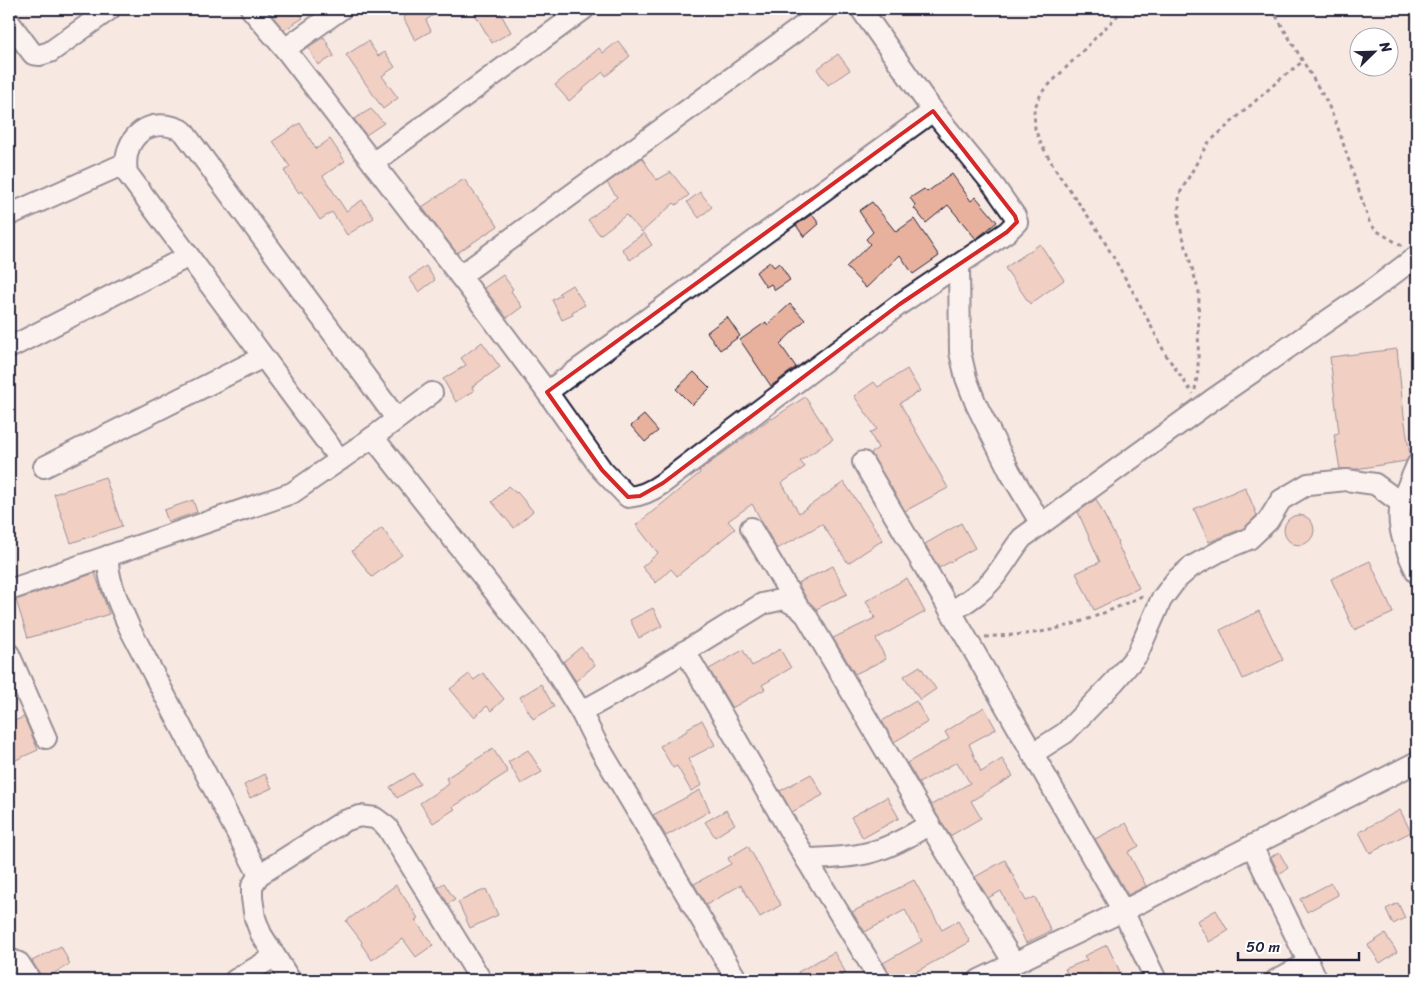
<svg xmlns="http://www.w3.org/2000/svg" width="1426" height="989" font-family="Sriracha,sans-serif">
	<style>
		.building { fill: #e8b19d; stroke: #22223b }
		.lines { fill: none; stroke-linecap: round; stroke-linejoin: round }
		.minor-casing { stroke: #22223b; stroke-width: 24 }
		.path { stroke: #22223b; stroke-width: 3; stroke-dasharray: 4 4; stroke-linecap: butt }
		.minor { stroke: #fff; stroke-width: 20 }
		.marked { fill: none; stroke: #d62828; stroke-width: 4; stroke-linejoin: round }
	</style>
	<rect width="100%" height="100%" fill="#f8e8e2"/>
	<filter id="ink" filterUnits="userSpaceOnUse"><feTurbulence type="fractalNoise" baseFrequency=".02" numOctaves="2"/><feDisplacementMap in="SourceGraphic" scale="10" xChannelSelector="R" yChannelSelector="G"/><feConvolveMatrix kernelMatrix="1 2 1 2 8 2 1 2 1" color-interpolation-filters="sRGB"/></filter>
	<g filter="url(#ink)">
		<g class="building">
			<polygon points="267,9 297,9 303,18 284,30"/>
			<polygon points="419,9 442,9 426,20 431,31 415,40 403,17"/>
			<polygon points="472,9 498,9 511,32 492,43"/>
			<polygon points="324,37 334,56 318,65 308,47"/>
			<polygon points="368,41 378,56 385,52 395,67 382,76 398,98 383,109 346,55"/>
			<polygon points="618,41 630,56 606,76 603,72 569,101 555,85 599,48 603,53"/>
			<polygon points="838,54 850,70 828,85 817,69"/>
			<polygon points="371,109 384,123 366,135 354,119"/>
			<polygon points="300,123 316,149 330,139 345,161 323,176 346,211 362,200 374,218 347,235 332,212 320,220 301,191 299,193 284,171 290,167 273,141"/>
			<polygon points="642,158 657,180 671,172 689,195 676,205 674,203 642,232 626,215 600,235 588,220 617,197 607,183"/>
			<polygon points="952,174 971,201 976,197 997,222 976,239 948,205 926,223 914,208 916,206 910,198 924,189 927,192"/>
			<polygon points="464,179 498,226 457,253 422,207"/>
			<polygon points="700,192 712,207 699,218 687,202"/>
			<polygon points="872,202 896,232 914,219 939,256 913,274 900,255 866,288 846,267 870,244 866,239 873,232 859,211"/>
			<polygon points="812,214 819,224 804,237 796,225"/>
			<polygon points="644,233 652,245 630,260 622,249"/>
			<polygon points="1040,244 1064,280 1030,304 1005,268"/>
			<polygon points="770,262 774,267 779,263 790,280 775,290 771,284 766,287 756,272"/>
			<polygon points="426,266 435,280 419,292 409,278"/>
			<polygon points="503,275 513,289 511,291 522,307 507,318 484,288"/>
			<polygon points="572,285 585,305 572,312 573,315 562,320 552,300 561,295 559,293"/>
			<polygon points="790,304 805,320 780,344 796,367 771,386 740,340 766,322 767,325"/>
			<polygon points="727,317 740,336 720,350 707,332"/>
			<polygon points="482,342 500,367 472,387 474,391 456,402 443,379 466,365 461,358"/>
			<polygon points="1397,349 1404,416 1410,455 1406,461 1356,469 1340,469 1334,434 1339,433 1330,357"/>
			<polygon points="907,369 920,391 900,403 948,488 905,511 871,453 878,448 870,433 877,429 854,396 874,382 878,387"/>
			<polygon points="694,372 710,388 692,405 676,389"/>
			<polygon points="805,397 833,439 800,461 805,467 782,483 799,513 844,482 883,540 848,563 822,524 777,549 752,504 728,521 735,529 677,576 671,569 656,583 642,567 658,553 636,525 700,473 699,471 771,418 772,419"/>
			<polygon points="644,415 658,431 645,442 631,426"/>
			<polygon points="105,477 122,526 71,543 54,494"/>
			<polygon points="508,486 516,493 517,492 533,511 514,528 492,502"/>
			<polygon points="1245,487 1257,515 1244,528 1209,542 1194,509"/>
			<polygon points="1096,499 1118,542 1117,543 1139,588 1094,610 1076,573 1100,562 1078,512"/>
			<polygon points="193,500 197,512 168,522 164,510"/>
			<circle cx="1299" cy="530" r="15"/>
			<polygon points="961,523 975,548 939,568 925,544"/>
			<polygon points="382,528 402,555 372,577 352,551"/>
			<polygon points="1370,561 1393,613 1354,630 1331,579"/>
			<polygon points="833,566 847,594 816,609 807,600 798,583"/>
			<polygon points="95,573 109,614 72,626 72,625 28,638 16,600"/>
			<polygon points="907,578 925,612 876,639 886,659 855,674 833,638 875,618 866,601"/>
			<polygon points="653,608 662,626 639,638 630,620"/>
			<polygon points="1259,611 1283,660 1243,679 1220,630"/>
			<polygon points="581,647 595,665 576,681 563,662"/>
			<polygon points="780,649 791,668 762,685 765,689 732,708 709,669 743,650 752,666"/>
			<polygon points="920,666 936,689 920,700 904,676"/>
			<polygon points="483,673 504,699 491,711 487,706 474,717 450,689 469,674 474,680"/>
			<polygon points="541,684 554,707 533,719 520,697"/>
			<polygon points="916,701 928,722 894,742 882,721"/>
			<polygon points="984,707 996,729 969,744 981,772 1002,759 1013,776 971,801 981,818 950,836 931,805 970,783 957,762 919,783 907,763 949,739 945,732"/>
			<polygon points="24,717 38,750 9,763 9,723"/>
			<polygon points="702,720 715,745 688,759 702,785 691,791 677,766 673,768 660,746 687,731 686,729"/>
			<polygon points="493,749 508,772 453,807 455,809 433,823 420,803 449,784 446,778"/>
			<polygon points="528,750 542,772 521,784 508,762"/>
			<polygon points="413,773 420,784 397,798 390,787"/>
			<polygon points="265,774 272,788 250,798 244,785"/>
			<polygon points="811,774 823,795 792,812 780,791"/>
			<polygon points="700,790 710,811 666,836 653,815"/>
			<polygon points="887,797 899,818 863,838 851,817"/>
			<polygon points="726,810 735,824 715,837 705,822"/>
			<polygon points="1400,810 1411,832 1370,853 1359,832"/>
			<polygon points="1126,823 1139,846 1128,852 1146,886 1128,895 1095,839"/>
			<polygon points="748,846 781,905 760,917 741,885 706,905 694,884 731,864 728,858"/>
			<polygon points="1279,852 1288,868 1279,874 1271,857"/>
			<polygon points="1005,860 1026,901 1035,897 1051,931 1026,943 1001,891 988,898 975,877"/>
			<polygon points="914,880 942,930 958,921 970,942 901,980 892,980 890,974 883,963 922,941 905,910 865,932 852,912"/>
			<polygon points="444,883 455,900 448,904 438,887"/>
			<polygon points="1331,883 1338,895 1307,912 1300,899"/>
			<polygon points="396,885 418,918 415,920 433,945 416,957 403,939 372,960 361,944 362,942 346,921"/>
			<polygon points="486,889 498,915 470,928 458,902"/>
			<polygon points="1398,903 1405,918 1393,924 1386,909"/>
			<polygon points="1216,910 1228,931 1209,942 1197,921"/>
			<polygon points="1385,934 1397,952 1380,963 1368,945"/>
			<polygon points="1107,945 1124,980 1104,980 1101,974 1085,980 1070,980 1065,969 1087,960 1084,956"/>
			<polygon points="61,946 70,964 42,980 40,974 32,961"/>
			<polygon points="834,952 846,973 832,980 803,980 798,972"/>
		</g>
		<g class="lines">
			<g class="minor-casing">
				<g id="minor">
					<path d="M251,9L285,49L470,289L547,392L602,470L628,497C642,496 652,491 663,483L900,304L1007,232L1017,222L1015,216L994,186L933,111L861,9"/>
					<polyline points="9,22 33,54 40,55 50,52 110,9"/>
					<polyline points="285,49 341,9"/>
					<polyline points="373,163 584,9"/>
					<polyline points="9,215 126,163"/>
					<polyline points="959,265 960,352 966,378 976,404 1010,472 1041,524"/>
					<polyline points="460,276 826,9"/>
					<polyline points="9,348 189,256"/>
					<polyline points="547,392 933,111"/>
					<polyline points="373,437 549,661 581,712"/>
					<path d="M340,460L127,173C121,137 150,114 183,131L396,418"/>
					<polyline points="863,462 967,639 1123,911 1156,980"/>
					<path d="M1417,465C1412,477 1406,489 1402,501C1394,525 1407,552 1417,573"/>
					<polyline points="44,467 263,357"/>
					<polyline points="751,528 798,607"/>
					<path d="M108,556C107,582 120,605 130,629L259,875"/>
					<polyline points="9,590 292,493 373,437 432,393"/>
					<path d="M951,612C965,603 981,593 992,580C1003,567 1011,552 1022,538L1212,400L1372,290L1417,256"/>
					<polyline points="685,651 806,859 880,980"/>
					<polyline points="9,654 46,738"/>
					<polyline points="1032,754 1065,733 1114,682 1137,655 1161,600 1176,580 1191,567 1220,551 1249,539 1268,521 1281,500 1308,484 1346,480 1375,484 1401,503"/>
					<polyline points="1252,846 1317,980"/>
					<path d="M806,859C859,858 884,854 929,824"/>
					<polyline points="9,959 19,963 30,980"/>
					<polyline points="235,980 274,957"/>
					<polyline points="290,980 261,934 255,918 252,898 252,886 259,875 344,821 360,816 375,818 387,827 481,980"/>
					<polyline points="737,980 596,742 581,712 642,678 762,604 784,599 798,607 806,615 929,824 1014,963"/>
					<polyline points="979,980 1123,911 1417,762"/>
					<polyline points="1276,980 1308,963"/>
				</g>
			</g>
			<g class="path">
				<polyline points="1124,9 1042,92 1034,109 1035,129 1041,144 1057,172 1099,232 1136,297 1166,355 1193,394"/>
				<polyline points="1272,9 1327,102 1338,128 1370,224 1377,231 1402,246"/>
				<polyline points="1195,390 1198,370 1199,292 1179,223 1179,195 1207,144 1279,80 1302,62"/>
				<path d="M985,637C1005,635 1027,635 1046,631C1081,624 1112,610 1144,595"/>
			</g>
			<use href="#minor" class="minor"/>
		</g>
	</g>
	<path d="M0 0H1426V989H0ZM933,111L1015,216L1017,222L1007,232L900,304L663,483L640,496L628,497L602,470L547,392Z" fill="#f8e8e2" fill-opacity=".55" fill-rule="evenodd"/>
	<path class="marked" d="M933,111L1015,216L1017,222L1007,232L900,304L663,483L640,496L628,497L602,470L547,392Z"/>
	<rect width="1426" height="989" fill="none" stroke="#fff" stroke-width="30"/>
	<rect x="15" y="15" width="1396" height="959" fill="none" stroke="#22223b" stroke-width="2" filter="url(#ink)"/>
	<g transform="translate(1374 52) rotate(67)"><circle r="24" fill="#ffffff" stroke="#a7a7b1"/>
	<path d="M0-4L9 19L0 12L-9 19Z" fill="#22223b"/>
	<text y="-8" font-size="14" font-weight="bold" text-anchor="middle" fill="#22223b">N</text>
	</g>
	<path d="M1238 952v8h121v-8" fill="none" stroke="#22223b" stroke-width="2.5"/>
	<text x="1246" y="952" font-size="15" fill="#22223b" stroke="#ffffff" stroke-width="4" paint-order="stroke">50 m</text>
</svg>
